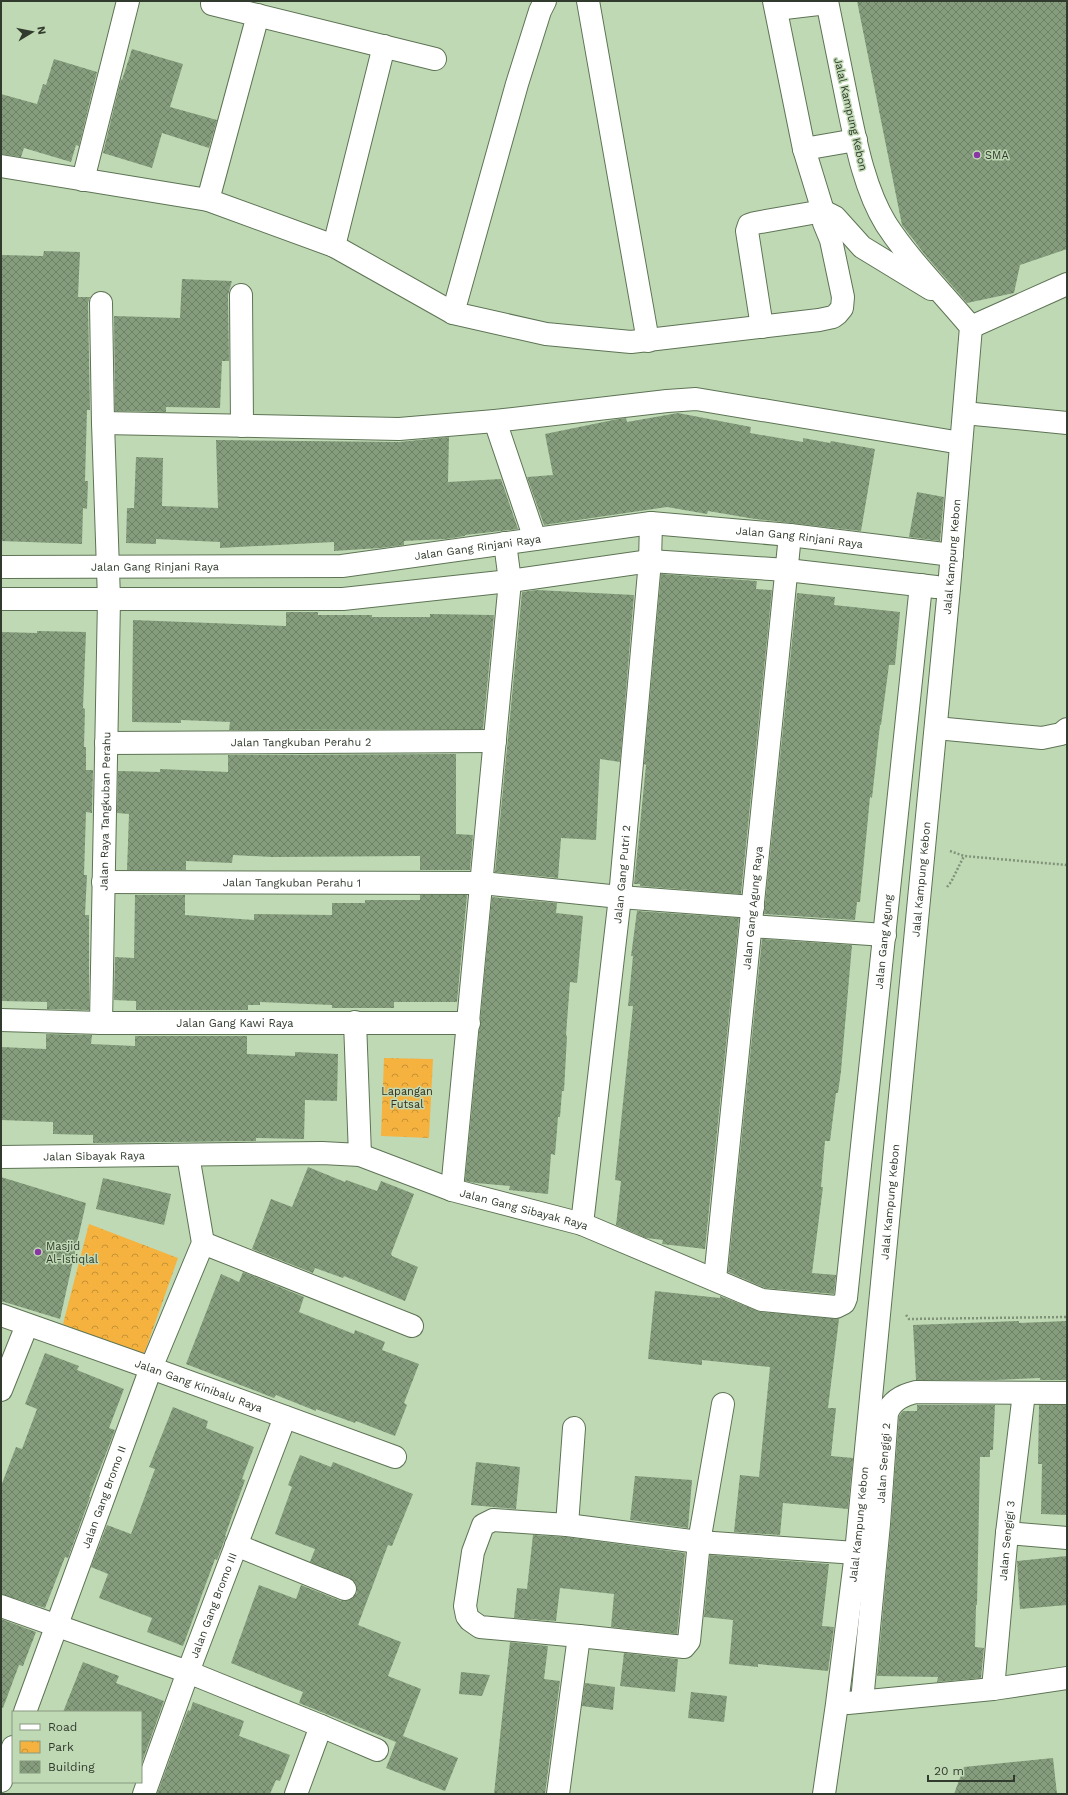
<svg xmlns="http://www.w3.org/2000/svg" width="1068" height="1795" font-family="'Work Sans',sans-serif">
	<style>
		.park { fill: url(#park-crowns) }
		.building { fill: url(#building-cross-hatch) }
		.lines { fill: none; stroke-linecap: round; stroke-linejoin: round }
		.minor-casing { stroke: #5d7454; stroke-width: 24 }
		.path { stroke: #809278; stroke-width: 2.5; stroke-dasharray: 2 2; stroke-linecap: butt }
		.minor { stroke: #fff; stroke-width: 22 }
		.poi-dot { fill: #8936a4; stroke: #c0d9b5; stroke-width: 1.5 }
		.labels { text-anchor: middle; stroke-width: 3; stroke-linejoin: round; paint-order: stroke }
		.street-label { font-size: 11px; fill: #313b2d; stroke: #c0d9b5 }
		.poi-label { font-size: 11px; fill: #313b2d; stroke: #c0d9b5; text-anchor: start }
		.park-label { font-size: 11px; fill: #392c19; stroke: #c0d9b5 }
	</style>
	<defs>
		<pattern id="park-crowns" width="20" height="18" patternUnits="userSpaceOnUse"><rect width="20" height="18" fill="#f5b23e"/><path d="M2 6a3 3 0 1 1 6 0M12 15a3 3 0 1 1 6 0" fill="none" stroke="#c79234"/></pattern>
		<pattern id="building-cross-hatch" width="8" height="8" patternUnits="userSpaceOnUse"><rect width="8" height="8" fill="#859d7c"/><path d="M0 0l8 8M0 8l8-8" fill="none" stroke="#6d8166"/></pattern>
	</defs>
	<rect width="100%" height="100%" fill="#c0d9b5"/>
	<g class="park">
		<polygon points="384,1058 433,1059 429,1138 381,1136"/>
		<polygon points="89,1224 178,1258 143,1357 63,1324"/>
	</g>
	<g class="building">
		<polygon points="857,1 1067,1 1067,249 1020,265 1014,293 967,303 926,256 902,225"/>
		<polygon points="132,49 183,64 170,107 217,120 209,148 162,133 152,168 103,153 121,79 122,80"/>
		<polygon points="54,59 97,72 79,146 76,145 71,162 24,148 21,157 1,154 1,94 37,104 43,84 46,85"/>
		<polygon points="44,251 80,252 78,297 90,297 88,303 90,410 87,410 85,481 88,481 87,509 83,508 82,544 1,541 1,255 43,256"/>
		<polygon points="182,279 232,281 228,295 229,361 222,361 220,408 166,407 166,412 115,411 114,316 180,318"/>
		<polygon points="678,413 751,427 750,433 803,442 803,438 830,443 831,441 875,449 861,531 755,519 708,511 707,514 667,507 544,525 527,477 553,475 545,434 618,419 626,418 627,422"/>
		<polygon points="449,437 448,482 501,479 518,529 465,535 465,536 446,539 404,541 404,545 380,548 334,551 334,542 220,548 220,542 156,539 156,544 126,543 127,508 134,508 136,457 163,458 162,506 218,508 216,440 399,442"/>
		<polygon points="917,492 944,497 940,541 909,537"/>
		<polygon points="661,574 757,581 756,589 772,590 741,894 640,886 640,884 634,884 646,765 644,764"/>
		<polygon points="537,590 634,595 620,762 600,759 596,840 561,838 558,878 495,872 522,592"/>
		<polygon points="797,593 835,597 834,605 900,612 895,665 889,665 881,725 880,725 872,798 870,797 860,902 857,902 855,920 764,914"/>
		<polygon points="286,612 318,612 318,615 372,615 372,617 430,617 430,614 494,615 483,729 229,730 230,722 181,720 181,723 132,722 133,620 286,626"/>
		<polygon points="37,631 86,632 83,708 85,709 84,747 86,747 86,770 93,770 92,813 86,812 84,875 87,875 85,915 89,915 89,1010 47,1009 47,1002 1,1001 1,632 37,633"/>
		<polygon points="456,754 456,834 473,835 470,870 420,870 420,856 272,857 233,855 232,863 186,861 186,870 127,870 129,814 117,813 118,771 160,772 160,769 228,772 228,755"/>
		<polygon points="135,895 185,895 185,915 254,920 254,914 332,915 332,903 365,903 365,900 420,900 420,895 467,895 457,1002 394,1002 394,1008 332,1008 332,1005 260,1002 260,1005 248,1005 248,1010 136,1010 136,1001 114,1000 115,957 134,958"/>
		<polygon points="492,897 557,903 556,913 583,916 577,983 570,982 566,1035 567,1036 564,1091 562,1091 560,1117 558,1117 555,1155 551,1154 548,1194 509,1190 510,1186 476,1183 465,1181"/>
		<polygon points="637,911 739,918 705,1249 662,1244 663,1240 646,1238 616,1225 621,1181 615,1180 633,1006 628,1006 633,956 631,956"/>
		<polygon points="762,939 852,945 841,1071 838,1093 836,1093 830,1141 825,1141 821,1187 823,1187 812,1273 836,1275 834,1294 765,1288 728,1272"/>
		<polygon points="46,1034 92,1035 91,1044 135,1046 135,1036 247,1036 247,1054 295,1056 295,1052 338,1054 337,1101 305,1100 304,1139 256,1138 256,1141 93,1143 93,1135 53,1134 53,1122 1,1120 1,1047 46,1049"/>
		<polygon points="308,1167 345,1182 346,1180 377,1191 381,1181 414,1194 391,1254 392,1256 418,1267 405,1301 344,1276 343,1278 315,1268 313,1273 252,1249 271,1199 292,1207"/>
		<polygon points="1,1177 86,1203 60,1319 1,1301"/>
		<polygon points="103,1178 171,1194 164,1225 96,1209"/>
		<polygon points="243,1272 304,1297 299,1312 354,1334 355,1330 385,1342 382,1350 419,1364 404,1403 407,1405 395,1436 356,1421 355,1423 316,1409 316,1411 276,1395 274,1398 186,1364 221,1274 239,1282"/>
		<polygon points="655,1291 720,1298 720,1296 761,1312 839,1319 828,1408 836,1408 831,1456 853,1458 848,1509 783,1503 780,1535 734,1532 740,1475 759,1477 770,1367 702,1360 702,1365 648,1359"/>
		<polygon points="1019,1321 1019,1323 1066,1321 1067,1380 1040,1380 1040,1378 995,1380 916,1380 913,1325"/>
		<polygon points="45,1353 79,1366 77,1370 124,1389 109,1428 115,1430 89,1497 90,1497 68,1558 65,1557 45,1608 1,1594 1,1486 16,1447 22,1449 37,1409 25,1404"/>
		<polygon points="917,1405 995,1405 993,1450 990,1450 990,1457 980,1457 977,1605 976,1605 975,1647 984,1648 981,1678 937,1682 938,1677 877,1676 891,1525 899,1416 903,1411 917,1411"/>
		<polygon points="1039,1405 1067,1405 1067,1515 1041,1514 1042,1464 1038,1464"/>
		<polygon points="173,1407 208,1421 206,1428 254,1447 242,1479 245,1480 225,1536 226,1536 217,1560 215,1559 183,1646 147,1632 152,1618 99,1598 108,1574 91,1567 107,1525 131,1534 155,1469 149,1467"/>
		<polygon points="300,1455 331,1467 333,1462 413,1494 392,1546 388,1545 358,1625 401,1642 388,1676 421,1689 403,1736 458,1758 445,1791 386,1768 396,1742 299,1703 303,1692 231,1663 259,1585 296,1599 301,1585 341,1601 346,1601 352,1599 357,1593 357,1588 355,1582 350,1578 310,1562 315,1549 275,1534 292,1487 288,1485"/>
		<polygon points="476,1462 520,1467 516,1509 471,1505"/>
		<polygon points="635,1476 692,1480 688,1528 630,1520"/>
		<polygon points="533,1535 566,1537 685,1553 677,1634 611,1627 614,1594 560,1588 556,1621 514,1618 517,1588 527,1589"/>
		<polygon points="710,1555 829,1564 822,1626 834,1627 828,1671 758,1664 758,1667 729,1664 733,1620 704,1617"/>
		<polygon points="1067,1556 1067,1605 1020,1609 1017,1561"/>
		<polygon points="1,1619 36,1632 23,1666 19,1665 3,1708 1,1707"/>
		<polygon points="510,1642 548,1646 544,1679 560,1681 545,1794 494,1794"/>
		<polygon points="624,1653 678,1659 675,1692 620,1686"/>
		<polygon points="83,1662 119,1676 116,1683 164,1701 141,1765 141,1712 63,1712"/>
		<polygon points="461,1672 490,1675 482,1696 459,1694"/>
		<polygon points="585,1683 615,1687 613,1710 582,1706"/>
		<polygon points="691,1692 727,1696 724,1722 688,1718"/>
		<polygon points="193,1702 244,1721 239,1736 290,1755 280,1781 276,1780 270,1794 157,1794 188,1710 190,1711"/>
		<polygon points="1053,1758 1057,1794 954,1794 964,1767"/>
	</g>
	<g class="lines">
		<g class="minor-casing">
			<g id="minor">
				<polyline points="545,1 540,11 517,84 453,313 546,334 631,342 819,320 833,317 837,314 842,308 843,297 831,240 824,223 823,211 804,149 774,1"/>
				<polyline points="588,1 648,341"/>
				<polyline points="212,4 435,59"/>
				<polyline points="776,9 827,3"/>
				<polyline points="804,149 856,140"/>
				<polyline points="1,166 208,200 334,246 453,313"/>
				<polyline points="83,180 128,1"/>
				<polyline points="208,200 258,15"/>
				<polyline points="334,246 384,46"/>
				<polyline points="241,295 242,426"/>
				<polyline points="762,327 747,231 749,225 755,223 823,211 835,217 862,247 931,289"/>
				<polyline points="971,327 1067,284"/>
				<polyline points="964,413 1067,423"/>
				<polyline points="495,421 535,539"/>
				<polyline points="103,423 399,429 495,421 667,401 696,399 961,443"/>
				<path id="s1" d="M1,567L342,566L651,523L790,535L952,555"/>
				<polyline points="1,599 343,599 510,581 650,561 787,570 936,587"/>
				<polyline points="936,728 1042,738 1061,734 1067,729"/>
				<path id="s2" d="M106,743L495,741"/>
				<path id="s3" d="M103,882L482,883L620,897L753,907"/>
				<polyline points="751,926 885,935"/>
				<path id="s4" d="M1,1020L101,1023H469"/>
				<polyline points="355,1022 360,1155"/>
				<path id="s5" d="M101,1023L109,599L103,423L101,303"/>
				<path id="s6" d="M1,1157L322,1153L360,1155L452,1190L582,1224L762,1300L836,1307L844,1303L846,1298L921,585"/>
				<polyline points="452,1190 510,581 505,543"/>
				<path id="s7" d="M582,1224L620,897L650,561L651,523"/>
				<polyline points="203,1243 412,1326"/>
				<path id="s8" d="M715,1279L790,535"/>
				<path id="s9" d="M1,1315L151,1368L395,1457"/>
				<polyline points="1,1390 27,1325"/>
				<polyline points="567,1525 574,1428"/>
				<polyline points="1007,1533 1067,1538"/>
				<polyline points="236,1545 345,1589"/>
				<polyline points="1,1606 188,1672 321,1726 377,1750"/>
				<polyline points="579,1636 684,1647 689,1641 699,1542 723,1404"/>
				<path id="s10" d="M993,1689L1007,1533L1024,1393"/>
				<path id="s11" d="M862,1701L879,1524L887,1413C892,1400 903,1395 916,1392L1067,1393"/>
				<polyline points="848,1703 993,1689 1067,1678"/>
				<path id="s12" d="M25,1712L151,1368L203,1243L188,1155"/>
				<polyline points="1,1781 13,1747"/>
				<path id="s13" d="M144,1794L188,1672L285,1417"/>
				<polyline points="296,1794 321,1726"/>
				<polyline points="558,1794 579,1636 480,1627 470,1620 467,1616 465,1606 473,1552 483,1525 493,1520 567,1525 699,1542 856,1553"/>
				<path id="s14" d="M824,1794L837,1704L856,1553L949,588L971,327C943,293 910,261 886,224C865,190 856,144 848,105C841,71 834,36 827,1"/>
			</g>
		</g>
		<g class="path">
			<polyline points="950,851 964,856 1067,865"/>
			<polyline points="947,887 951,882 964,856"/>
			<polyline points="906,1315 909,1319 1067,1317"/>
		</g>
		<use href="#minor" class="minor"/>
	</g>
	<g class="poi-dot">
		<circle cx="977" cy="155" r="4"/>
		<circle cx="38" cy="1252" r="4"/>
	</g>
	<g class="labels">
		<g class="street-label">
			<text transform="translate(851 114) rotate(77)" y="4">Jalal Kampung Kebon</text>
			<text dy="4" stroke="none"><textPath href="#s1" startOffset="802">Jalan Gang Rinjani Raya</textPath></text>
			<text dy="4" stroke="none"><textPath href="#s1" startOffset="478">Jalan Gang Rinjani Raya</textPath></text>
			<text dy="4" stroke="none"><textPath href="#s14" startOffset="1244">Jalal Kampung Kebon</textPath></text>
			<text dy="4" stroke="none"><textPath href="#s1" startOffset="154">Jalan Gang Rinjani Raya</textPath></text>
			<text dy="4" stroke="none"><textPath href="#s2" startOffset="195">Jalan Tangkuban Perahu 2</textPath></text>
			<text dy="4" stroke="none"><textPath href="#s5" startOffset="212">Jalan Raya Tangkuban Perahu</textPath></text>
			<text dy="4" stroke="none"><textPath href="#s7" startOffset="352">Jalan Gang Putri 2</textPath></text>
			<text dy="4" stroke="none"><textPath href="#s14" startOffset="920">Jalal Kampung Kebon</textPath></text>
			<text dy="4" stroke="none"><textPath href="#s3" startOffset="189">Jalan Tangkuban Perahu 1</textPath></text>
			<text dy="4" stroke="none"><textPath href="#s8" startOffset="373">Jalan Gang Agung Raya</textPath></text>
			<text dy="4" stroke="none"><textPath href="#s6" startOffset="1234">Jalan Gang Agung</textPath></text>
			<text dy="4" stroke="none"><textPath href="#s4" startOffset="234">Jalan Gang Kawi Raya</textPath></text>
			<text dy="4" stroke="none"><textPath href="#s6" startOffset="93">Jalan Sibayak Raya</textPath></text>
			<text dy="4" stroke="none"><textPath href="#s14" startOffset="596">Jalal Kampung Kebon</textPath></text>
			<text dy="4" stroke="none"><textPath href="#s6" startOffset="532">Jalan Gang Sibayak Raya</textPath></text>
			<text dy="4" stroke="none"><textPath href="#s9" startOffset="210">Jalan Gang Kinibalu Raya</textPath></text>
			<text dy="4" stroke="none"><textPath href="#s11" startOffset="239">Jalan Sengigi 2</textPath></text>
			<text dy="4" stroke="none"><textPath href="#s12" startOffset="229">Jalan Gang Bromo II</textPath></text>
			<text dy="4" stroke="none"><textPath href="#s14" startOffset="272">Jalal Kampung Kebon</textPath></text>
			<text dy="4" stroke="none"><textPath href="#s10" startOffset="149">Jalan Sengigi 3</textPath></text>
			<text dy="4" stroke="none"><textPath href="#s13" startOffset="201">Jalan Gang Bromo III</textPath></text>
		</g>
		<g class="poi-label">
			<text x="985" y="159">SMA</text>
			<text x="46" y="1250">Masjid<tspan x="46" dy="13">Al-Istiqlal</tspan></text>
		</g>
		<g class="park-label">
			<text x="407" y="1095">Lapangan<tspan x="407" dy="13">Futsal</tspan></text>
		</g>
	</g>
	<rect width="1068" height="1795" fill="none" stroke="#313b2d" stroke-width="4"/>
	<rect x="12" y="1711" width="130" height="72" fill="#c0d9b5" stroke="#879a7f"/>
	<rect x="20" y="1724" width="20" height="6" fill="#ffffff" stroke="#879a7f"/>
	<text x="48" y="1731" font-size="12" fill="#313b2d">Road</text>
	<rect x="20" y="1741" width="20" height="12" fill="url(#park-crowns)" stroke="#879a7f"/>
	<text x="48" y="1751" font-size="12" fill="#313b2d">Park</text>
	<rect x="20" y="1761" width="20" height="12" fill="url(#building-cross-hatch)" stroke="#879a7f"/>
	<text x="48" y="1771" font-size="12" fill="#313b2d">Building</text>
	<g transform="translate(32 32) rotate(80)" stroke="#c0d9b5" stroke-width="3" paint-order="stroke">
	<path d="M0-3L7 15L0 10L-7 15Z" fill="#313b2d"/>
	<text y="-6" font-size="11" font-weight="bold" text-anchor="middle" fill="#313b2d">N</text>
	</g>
	<path d="M928 1775v6h86v-6" fill="none" stroke="#313b2d" stroke-width="2"/>
	<text x="934" y="1775" font-size="12" fill="#313b2d" stroke="#c0d9b5" stroke-width="3" paint-order="stroke">20 m</text>
</svg>
